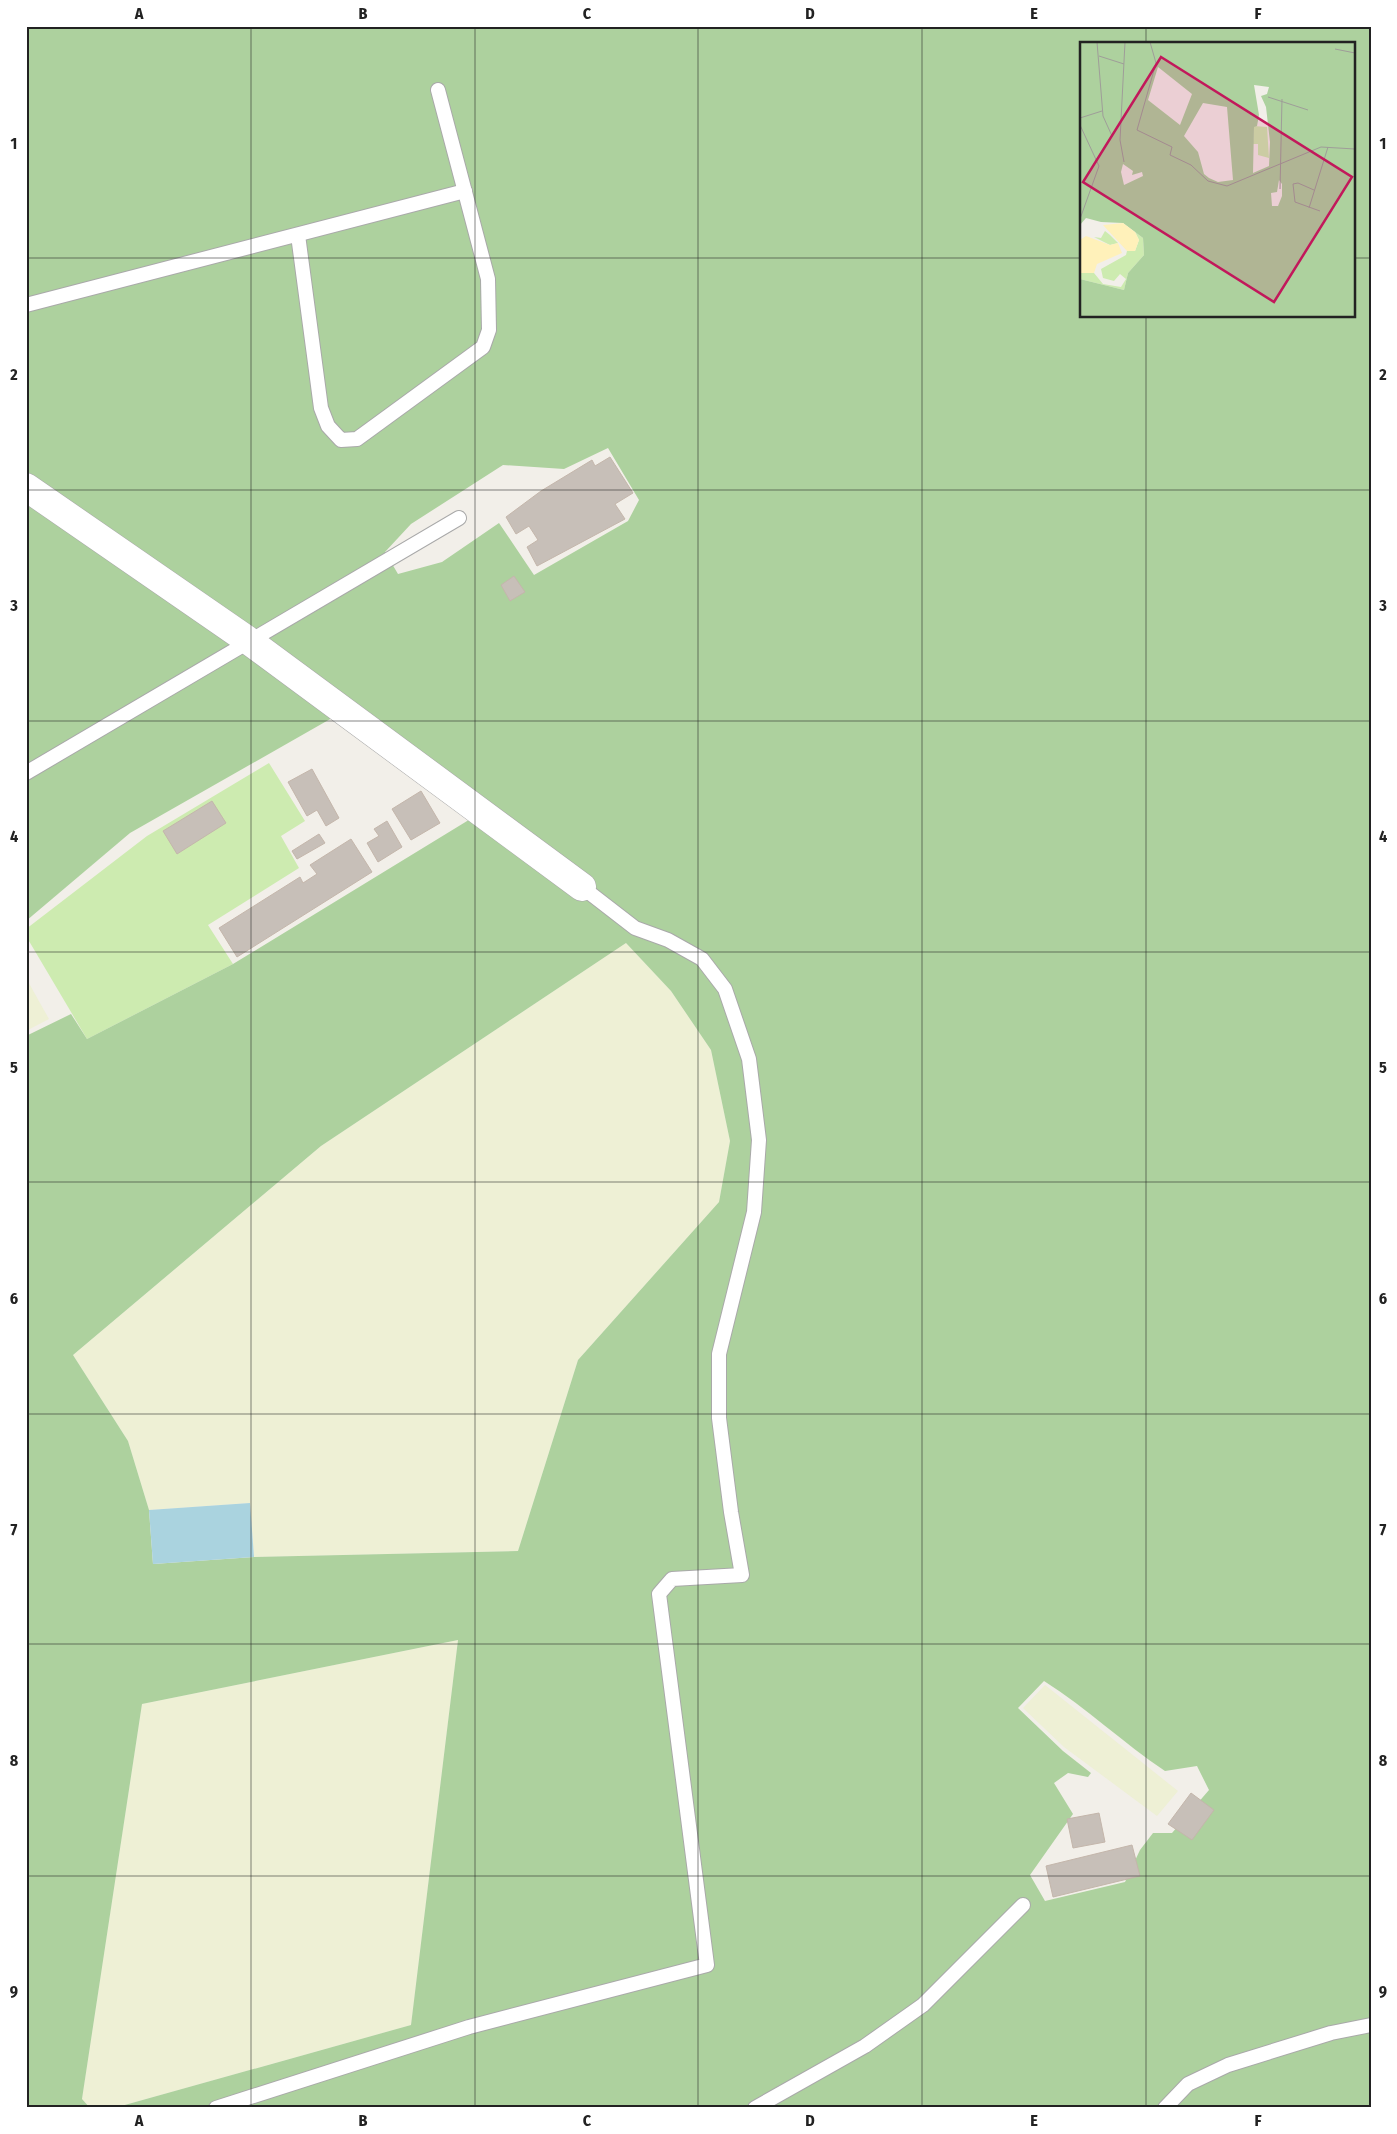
<svg xmlns="http://www.w3.org/2000/svg" width="1397" height="2134" font-family="'Fira Sans Condensed',sans-serif">
	<style>
		.farmland { fill: #eef0d5 }
		.grass { fill: #cdebb0 }
		.forest { fill: #add19e; fill-rule: evenodd }
		.water { fill: #aad3df }
		.building { fill: #c7bfb8; stroke: #c4b6ab }
		.lines { fill: none; stroke-linecap: round; stroke-linejoin: round }
		.service-casing { stroke: #a9a9a9; stroke-width: 16 }
		.minor-casing { stroke: #a9a9a9; stroke-width: 29 }
		.service { stroke: #fff; stroke-width: 14 }
		.minor { stroke: #fff; stroke-width: 28 }
		.grid { fill: none; stroke: #222; stroke-width: 1; stroke-opacity: 0.55 }
		.inset-road { fill: none; stroke: #9f9d99; stroke-width: 1 }
		.view { fill: #c2185b; fill-opacity: 0.15; stroke: #c2185b; stroke-width: 2.5 }
		.inset-edge { fill: none; stroke: #222; stroke-width: 2.5 }
		.neatline { fill: none; stroke: #222; stroke-width: 2 }
		.grid-label { font-size: 16px; text-anchor: middle; font-weight: bold; fill: #222 }
	</style>
	<rect width="100%" height="100%" fill="#f2efe9"/>
	<g class="farmland">
		<polygon points="626,943 671,991 711,1050 730,1141 719,1202 578,1360 518,1551 254,1557 250,1503 149,1510 128,1441 73,1355 321,1146"/>
		<polygon points="26,978 49,1019 26,1031"/>
		<polygon points="458,1640 411,2025 114,2108 90,2108 82,2099 142,1704"/>
		<polygon points="1045,1685 1178,1791 1157,1816 1064,1747 1023,1708"/>
	</g>
	<polygon class="grass" points="269,763 305,821 281,836 299,868 208,925 233,964 87,1039 26,936 26,929 147,836"/>
	<path class="forest" d="M26,26H1371V2108H114L411,2025L458,1640L142,1704L82,2099L90,2108H26V1036L71,1014L87,1039L233,964L472,818L332,718L130,833L26,921ZM1081,44H1353V316H1081ZM608,448L639,500L628,521L534,575L499,523L442,562L398,574L385,552L411,524L503,465L564,469ZM626,943L671,991L711,1050L730,1141L719,1202L578,1360L518,1551L254,1557L153,1564L149,1510L128,1441L73,1355L321,1146ZM1044,1681C1087,1708 1123,1743 1165,1771L1197,1766L1209,1790L1172,1833H1153L1140,1850L1125,1882L1045,1901L1030,1875L1073,1814L1054,1783L1068,1773L1088,1777L1091,1773L1063,1751L1018,1708Z"/>
	<polygon class="water" points="250,1503 254,1557 153,1564 149,1510"/>
	<g class="building">
		<polygon points="610,457 633,493 615,504 625,519 537,566 527,547 538,540 529,526 516,534 506,517 541,491 592,460 595,466"/>
		<polygon points="514,576 525,592 510,601 501,585"/>
		<polygon points="312,769 339,818 326,826 317,810 307,816 288,782"/>
		<polygon points="421,791 440,823 411,840 392,809"/>
		<polygon points="212,801 226,823 177,854 163,831"/>
		<polygon points="387,821 402,847 378,862 367,843 379,836 374,829"/>
		<polygon points="319,834 325,843 297,859 292,851"/>
		<polygon points="351,839 372,872 237,957 219,928 300,877 303,883 317,874 310,865"/>
		<polygon points="1191,1793 1214,1810 1192,1840 1168,1824"/>
		<polygon points="1099,1813 1105,1842 1073,1848 1067,1819"/>
		<polygon points="1132,1845 1140,1876 1053,1897 1046,1866"/>
	</g>
	<g class="lines">
		<g class="service-casing">
			<g id="service">
				<polyline points="298,235 321,408 328,426 341,440 357,439 483,347 489,330 488,279 438,90"/>
				<polyline points="26,305 465,191"/>
				<polyline points="26,773 459,518"/>
				<polyline points="216,2108 469,2027 707,1965 659,1594 672,1579 742,1575 731,1512 719,1418 719,1354 754,1212 759,1140 749,1059 725,989 702,959 668,940 635,928 582,887"/>
				<polyline points="755,2108 865,2046 923,2005 1023,1905"/>
				<polyline points="1165,2108 1188,2084 1228,2065 1331,2033 1371,2025"/>
			</g>
		</g>
		<g class="minor-casing">
			<polyline id="minor" points="26,487 249,641 582,887"/>
		</g>
		<use href="#service" class="service"/>
		<use href="#minor" class="minor"/>
	</g>
	<path class="grid" d="M251,26V2108M475,26V2108M698,26V2108M922,26V2108M1146,26V44M26,258H1081M1353,258H1371M1146,316V2108M26,490H1371M26,721H1371M26,952H1371M26,1182H1371M26,1414H1371M26,1644H1371M26,1876H1371"/>
	<g transform="translate(1080 42)">
		<rect width="275" height="275" fill="#f2efe9"/>
		<path d="M174,84L187,85L189,116L178,113V102H173ZM25,189L30,193L38,201L30,203L14,195L21,196ZM55,190L63,196L64,213L48,231L44,248L0,237V231L6,229L14,231L23,242L41,245L46,237L40,232L34,239L23,236L21,227L46,213L47,209H55L59,198Z" fill="#cdebb0"/>
		<path d="M0,0H275V275H0V237L44,248L48,231L64,213L63,196L43,181L21,180L6,176L0,183ZM78,25L112,52L100,83L68,58ZM174,43L189,45L187,52L181,54L186,65L190,100L189,124L173,131L174,85L177,84L179,73ZM123,61L147,65L153,138L138,140L129,136L124,132L118,110L104,94ZM43,122L53,129L52,133L62,130L63,134L44,143L41,130ZM199,138L202,142V154L198,164H192L191,151L197,150Z" fill="#add19e" fill-rule="evenodd"/>
		<path d="M43,181L55,190L59,198L55,209H47L23,183ZM6,194L30,203L38,201L42,211L17,222L14,231H0V198Z" fill="#fff1ba"/>
		<path class="inset-road" d="M17,0L23,74L32,94M70,0L76,21L57,88L92,105L90,113L111,123L128,139L147,144L241,105L275,107M255,7L275,11M19,14L44,22M188,55L228,68M0,76L22,69M0,83L19,124L0,177M44,120L40,98L45,0M200,147L202,57M234,148L218,141L213,142L215,160L240,169M229,166L248,105"/>
		<path class="view" d="M81,15L272,135L194,260L3,140Z"/>
		<rect width="275" height="275" class="inset-edge"/>
	</g>
	<rect width="1397" height="2134" fill="none" stroke="#ffffff" stroke-width="55"/>
	<rect x="28" y="28" width="1342" height="2078" class="neatline"/>
	<g class="grid-label">
		<text x="139" y="19">A</text>
		<text x="363" y="19">B</text>
		<text x="587" y="19">C</text>
		<text x="810" y="19">D</text>
		<text x="1034" y="19">E</text>
		<text x="1258" y="19">F</text>
		<text x="14" y="149">1</text>
		<text x="1383" y="149">1</text>
		<text x="14" y="380">2</text>
		<text x="1383" y="380">2</text>
		<text x="14" y="611">3</text>
		<text x="1383" y="611">3</text>
		<text x="14" y="842">4</text>
		<text x="1383" y="842">4</text>
		<text x="14" y="1073">5</text>
		<text x="1383" y="1073">5</text>
		<text x="14" y="1304">6</text>
		<text x="1383" y="1304">6</text>
		<text x="14" y="1535">7</text>
		<text x="1383" y="1535">7</text>
		<text x="14" y="1766">8</text>
		<text x="1383" y="1766">8</text>
		<text x="14" y="1997">9</text>
		<text x="1383" y="1997">9</text>
		<text x="139" y="2126">A</text>
		<text x="363" y="2126">B</text>
		<text x="587" y="2126">C</text>
		<text x="810" y="2126">D</text>
		<text x="1034" y="2126">E</text>
		<text x="1258" y="2126">F</text>
	</g>
</svg>
